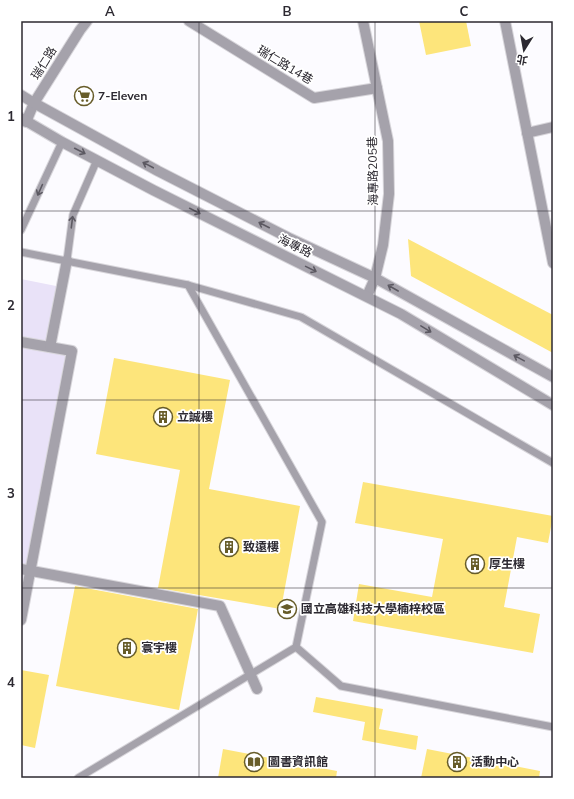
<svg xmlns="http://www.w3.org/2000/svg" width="574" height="799" font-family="Mulish,'Noto Sans TC',sans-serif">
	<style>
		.green { fill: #e9e2f8 }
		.building { fill: #fde57b }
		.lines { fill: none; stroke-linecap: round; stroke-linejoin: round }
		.service-casing { stroke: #d7d5da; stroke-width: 9 }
		.pedestrian-casing { stroke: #d7d5da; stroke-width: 12 }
		.minor-casing { stroke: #d7d5da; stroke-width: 12 }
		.tertiary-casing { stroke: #d7d5da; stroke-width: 12 }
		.service { stroke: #a5a2ab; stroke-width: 7 }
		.pedestrian { stroke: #a5a2ab; stroke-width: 10 }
		.minor { stroke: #a5a2ab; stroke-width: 10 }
		.tertiary { stroke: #a5a2ab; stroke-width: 10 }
		.oneway { stroke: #5c5962 }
		.grid { fill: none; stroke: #2c2931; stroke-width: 1; stroke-opacity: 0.55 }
		.labels { text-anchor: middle; stroke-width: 3.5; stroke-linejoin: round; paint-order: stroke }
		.street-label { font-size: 12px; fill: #2c2931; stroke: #fff }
		.poi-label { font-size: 12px; font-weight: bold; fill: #2c2931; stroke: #fff; text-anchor: start }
		.neatline { fill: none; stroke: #2c2931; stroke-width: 1.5 }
		.grid-label { font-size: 13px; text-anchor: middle; font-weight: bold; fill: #2c2931 }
	</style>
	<rect width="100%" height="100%" fill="#fcfbff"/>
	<polygon class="green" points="21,279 61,287 50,347 72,351 21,620"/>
	<g class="building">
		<polygon points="419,21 466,21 471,46 426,55"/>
		<polygon points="408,239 553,315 553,353 411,276"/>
		<polygon points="114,358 230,380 209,489 300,506 281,609 158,588 180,470 96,454"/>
		<polygon points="363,482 553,516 548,543 517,537 504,607 540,614 533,653 353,621 359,584 432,597 443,539 355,523"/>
		<polygon points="75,586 198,609 179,710 56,686"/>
		<polygon points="21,670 49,675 35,748 21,745"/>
		<polygon points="316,697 383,709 379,729 418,736 416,750 362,740 365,722 313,712"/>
		<polygon points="223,749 337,771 336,778 218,778"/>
		<polygon points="427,749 540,771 539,778 421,778"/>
	</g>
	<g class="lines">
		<g class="service-casing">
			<g id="service">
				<polyline points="21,230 62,142"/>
				<polyline points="21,252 188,285 322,522 296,647 78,778"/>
				<polyline points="67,260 73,215 97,160"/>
				<polyline points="188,285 301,317 553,463"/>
				<polyline points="296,647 341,686 553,727"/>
			</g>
		</g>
		<g class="pedestrian-casing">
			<g id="pedestrian">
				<polyline points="21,342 72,351 21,620"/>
				<polyline points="50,347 67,260"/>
				<polyline points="21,569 220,606 257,689"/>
			</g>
		</g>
		<g class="minor-casing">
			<g id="minor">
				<polyline points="189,21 314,98 377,88"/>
				<polyline points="363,21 388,141 389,194 383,245 375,278 367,296"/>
				<polyline points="505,21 553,263"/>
				<polyline points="26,122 34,103 80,30 87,21"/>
				<polyline points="527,133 553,127"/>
			</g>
		</g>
		<g class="tertiary-casing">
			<g id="tertiary">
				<polyline points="21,95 34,103 158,171 289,238 375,278 553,377"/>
				<polyline points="21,118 62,142 153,190 401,314 553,405"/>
			</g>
		</g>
		<use href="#service" class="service"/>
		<use href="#pedestrian" class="pedestrian"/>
		<use href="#minor" class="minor"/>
		<use href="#tertiary" class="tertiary"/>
	</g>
	<defs><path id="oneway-shaft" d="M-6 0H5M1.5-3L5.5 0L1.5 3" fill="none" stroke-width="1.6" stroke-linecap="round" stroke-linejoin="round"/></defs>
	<g class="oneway">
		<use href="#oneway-shaft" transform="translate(80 151) rotate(27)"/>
		<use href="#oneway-shaft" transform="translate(148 165) rotate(-152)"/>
		<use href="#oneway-shaft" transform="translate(40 190) rotate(114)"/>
		<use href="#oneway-shaft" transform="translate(195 211) rotate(27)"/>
		<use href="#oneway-shaft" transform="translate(72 222) rotate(-83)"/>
		<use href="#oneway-shaft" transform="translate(264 225) rotate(-153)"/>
		<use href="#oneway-shaft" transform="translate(311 269) rotate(26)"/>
		<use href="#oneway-shaft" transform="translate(393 288) rotate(-150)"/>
		<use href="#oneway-shaft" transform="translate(426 329) rotate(31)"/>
		<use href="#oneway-shaft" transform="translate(519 358) rotate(-151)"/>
	</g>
	<path class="grid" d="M199,21V778M375,21V778M21,211H553M21,400H553M21,588H553"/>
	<defs>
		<g id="supermarket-ring" transform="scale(1)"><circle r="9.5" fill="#fff" stroke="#675c29" stroke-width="1.5"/><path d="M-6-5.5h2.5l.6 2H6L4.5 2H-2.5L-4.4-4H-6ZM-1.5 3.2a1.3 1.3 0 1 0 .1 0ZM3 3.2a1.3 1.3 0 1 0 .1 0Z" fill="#675c29"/></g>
		<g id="building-ring" transform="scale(1)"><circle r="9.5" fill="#fff" stroke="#675c29" stroke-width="1.5"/><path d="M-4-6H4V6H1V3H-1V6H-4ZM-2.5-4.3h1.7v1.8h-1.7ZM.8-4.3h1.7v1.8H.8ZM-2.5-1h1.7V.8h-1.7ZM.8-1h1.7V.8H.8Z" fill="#675c29"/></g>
		<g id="university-ring" transform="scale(1)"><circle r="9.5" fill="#fff" stroke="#675c29" stroke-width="1.5"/><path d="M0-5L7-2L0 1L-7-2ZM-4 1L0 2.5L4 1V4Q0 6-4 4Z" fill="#675c29"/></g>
		<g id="library-ring" transform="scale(1)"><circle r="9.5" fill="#fff" stroke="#675c29" stroke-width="1.5"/><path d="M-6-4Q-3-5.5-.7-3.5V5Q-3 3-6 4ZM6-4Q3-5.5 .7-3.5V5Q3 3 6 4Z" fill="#675c29"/></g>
	</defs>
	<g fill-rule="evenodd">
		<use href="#supermarket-ring" x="84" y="96"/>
		<use href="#building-ring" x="163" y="417"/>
		<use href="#building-ring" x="229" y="547"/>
		<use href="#building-ring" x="475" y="564"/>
		<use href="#university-ring" x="287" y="609"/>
		<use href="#building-ring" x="127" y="648"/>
		<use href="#library-ring" x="254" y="762"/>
		<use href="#building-ring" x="457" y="762"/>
	</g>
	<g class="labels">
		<g class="street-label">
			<text transform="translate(44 63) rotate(-58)" y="4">瑞仁路</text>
			<text transform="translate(285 65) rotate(31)" y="4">瑞仁路14巷</text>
			<text transform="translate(373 171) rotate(-91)" y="4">海專路205巷</text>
			<text transform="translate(295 246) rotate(26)" y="4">海專路</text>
		</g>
		<g class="poi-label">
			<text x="98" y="100">7-Eleven</text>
			<text x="177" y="421">立誠樓</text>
			<text x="243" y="551">致遠樓</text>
			<text x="489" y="568">厚生樓</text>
			<text x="301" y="613">國立高雄科技大學楠梓校區</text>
			<text x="141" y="652">寰宇樓</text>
			<text x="268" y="766">圖書資訊館</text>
			<text x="471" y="766">活動中心</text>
		</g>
	</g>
	<rect width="574" height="799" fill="none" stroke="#ffffff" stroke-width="44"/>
	<g transform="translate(524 50) rotate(191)" stroke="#ffffff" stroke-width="3" paint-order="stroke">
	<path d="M0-3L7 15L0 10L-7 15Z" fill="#2c2931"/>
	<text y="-6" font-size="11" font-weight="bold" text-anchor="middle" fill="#2c2931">北</text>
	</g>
	<rect x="22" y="22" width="530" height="755" class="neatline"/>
	<g class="grid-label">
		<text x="110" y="16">A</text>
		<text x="287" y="16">B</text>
		<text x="464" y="16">C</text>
		<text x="11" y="121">1</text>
		<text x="11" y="310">2</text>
		<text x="11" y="498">3</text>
		<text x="11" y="687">4</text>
	</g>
</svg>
